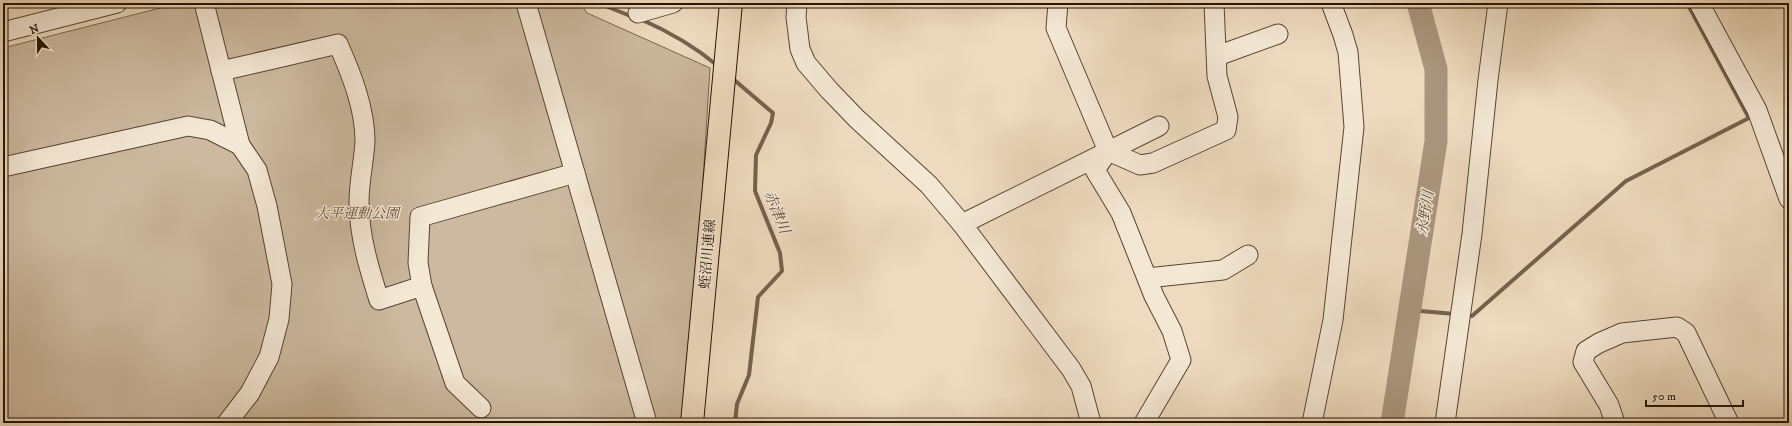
<svg xmlns="http://www.w3.org/2000/svg" width="1792" height="426" font-family="'IM FELL DW Pica','Noto Serif JP',serif">
	<style>
		.green { fill: #ccb99f; stroke: #786650 }
		.lines { fill: none; stroke-linecap: round; stroke-linejoin: round }
		.stream { stroke: #75624c; stroke-width: 4 }
		.river { stroke: #aa977e; stroke-width: 23 }
		.minor-casing { stroke: #574530; stroke-width: 21 }
		.major-casing { stroke: #251300; stroke-width: 24 }
		.minor { stroke: #f4e8d5; stroke-width: 19 }
		.major { stroke: #eedbbf; stroke-width: 22 }
		.labels { text-anchor: middle; stroke-width: 3; stroke-linejoin: round; paint-order: stroke }
		.park-label { font-size: 14px; font-style: italic; fill: #5f4d38; stroke: #f4e8d5 }
		.street-label { font-size: 14px; fill: #251300; stroke: #f4e8d5 }
		.water-label { font-size: 15px; font-style: italic; fill: #614e39; stroke: #f4e8d5 }
	</style>
	<rect width="100%" height="100%" fill="#eedbbf"/>
	<filter id="stains"><feTurbulence type="fractalNoise" baseFrequency=".005" numOctaves="4"/><feColorMatrix values="0 0 0 0 .2 0 0 0 0 .09 0 0 0 0 .02 0 0 0 .5 -.17"/></filter>
	<radialGradient id="worn" r=".72"><stop offset=".6" stop-color="#630" stop-opacity="0"/><stop offset="1" stop-color="#630" stop-opacity=".3"/></radialGradient>
	<polygon class="green" points="180,3 580,3 587,13 710,68 695,307 683,423 3,423 3,48"/>
	<g class="lines">
		<g class="stream">
			<polyline points="598,3 633,17"/>
			<path d="M640,19C668,31 694,46 718,66"/>
			<polyline points="732,78 773,113 771,123 756,155 755,191 780,253 782,271 758,297 749,375 737,404 735,423"/>
			<polyline points="1409,310 1455,314"/>
			<polyline points="1466,315 1472,316 1626,181 1749,118 1687,3"/>
		</g>
		<polyline class="river" points="1392,423 1436,141 1436,69 1418,3"/>
		<g class="minor-casing">
			<g id="minor">
				<polyline points="204,3 240,145 257,170 267,206 282,284 279,319 269,357 250,393 227,423"/>
				<polyline points="526,3 647,423"/>
				<polyline points="797,3 796,17 800,49 806,63 829,90 857,119 929,185 962,224 1071,369 1081,386 1091,423"/>
				<polyline points="1058,3 1056,28 1108,151 1140,165 1153,163 1226,130 1228,117 1217,76 1214,3"/>
				<polyline points="1699,3 1757,110 1789,199"/>
				<polyline points="638,13 673,3"/>
				<polyline points="3,32 117,3"/>
				<polyline points="1217,56 1278,34"/>
				<path d="M221,71L338,44C351,73 365,108 365,141C364,161 359,181 359,202C359,236 369,268 379,300L422,286"/>
				<polyline points="1108,151 1095,170 1121,213 1154,296 1172,331 1181,360 1144,423"/>
				<polyline points="3,167 188,126 210,130 240,145"/>
				<polyline points="962,224 1159,126"/>
				<polyline points="1147,278 1223,270 1248,255"/>
				<polyline points="481,408 455,383 422,286 418,263 420,217 575,173"/>
				<polyline points="1312,423 1333,320 1354,127 1348,52 1343,35 1331,3"/>
				<polyline points="1445,423 1472,234 1488,80 1498,3"/>
				<polyline points="1615,423 1609,405 1583,362 1586,351 1599,343 1622,333 1677,327 1686,333 1729,423"/>
			</g>
		</g>
		<g class="major-casing">
			<polyline id="major" points="692,423 731,3"/>
		</g>
		<use href="#minor" class="minor"/>
		<use href="#major" class="major"/>
	</g>
	<g class="labels">
		<g class="park-label">
			<text x="357" y="218">大平運動公園</text>
		</g>
		<g class="street-label">
			<text transform="translate(707 254) rotate(-85)" y="5">蛭沼川連線</text>
		</g>
		<g class="water-label">
			<text transform="translate(777 212) rotate(68)" y="5">赤津川</text>
			<text transform="translate(1425 213) rotate(-81)" y="5">永野川</text>
		</g>
	</g>
	<rect width="1792" height="426" fill="none" stroke="#eedbbf" stroke-width="16"/>
	<rect x="4" y="4" width="1784" height="418" fill="none" stroke="#251300" stroke-width="2"/>
	<rect x="8" y="8" width="1776" height="410" fill="none" stroke="#251300"/>
	<g transform="translate(38 38) rotate(338)" stroke="#f4e8d5" stroke-width="3" paint-order="stroke">
	<path d="M0-3L7 15L0 10L-7 15Z" fill="#251300"/>
	<text y="-6" font-size="11" font-weight="bold" text-anchor="middle" fill="#251300">N</text>
	</g>
	<path d="M1646 400v6h97v-6" fill="none" stroke="#251300" stroke-width="2"/>
	<text x="1652" y="400" font-size="12" fill="#251300" stroke="#f4e8d5" stroke-width="3" paint-order="stroke">50 m</text>
	<rect width="100%" height="100%" filter="url(#stains)"/>
	<rect width="100%" height="100%" fill="url(#worn)"/>
</svg>
